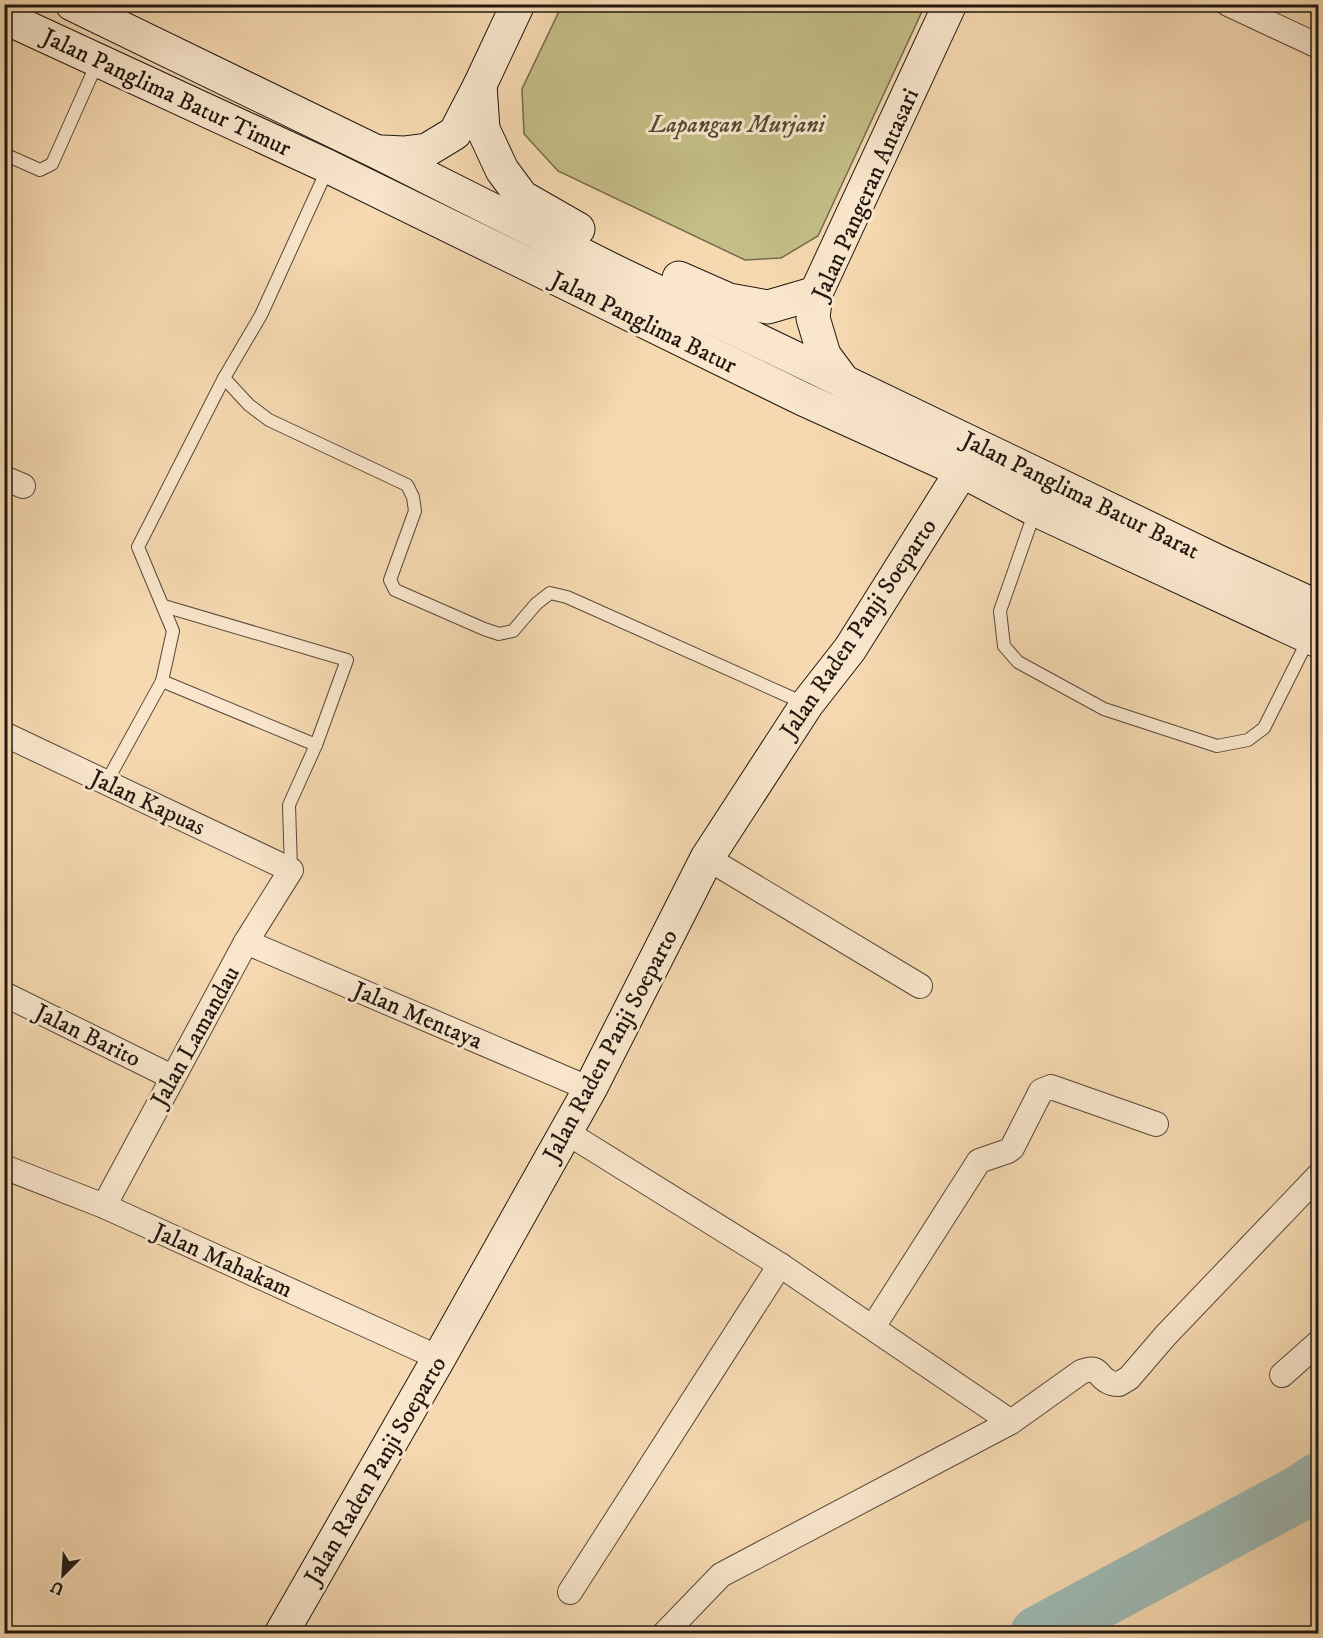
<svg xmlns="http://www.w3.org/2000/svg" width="1323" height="1638" font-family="'IM FELL DW Pica',serif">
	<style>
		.green { fill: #c4bd86; stroke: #726a4b; stroke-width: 1.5 }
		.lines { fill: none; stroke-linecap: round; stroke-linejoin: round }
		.river { stroke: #9eb9b3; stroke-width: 56 }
		.lane-casing { stroke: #564838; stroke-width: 14 }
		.street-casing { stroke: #564838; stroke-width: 26 }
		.secondary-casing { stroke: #201810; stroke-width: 35 }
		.lane { stroke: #f9e6cc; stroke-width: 12 }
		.street { stroke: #f9e6cc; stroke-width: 24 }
		.secondary { stroke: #f9e6cc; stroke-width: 33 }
		.labels { text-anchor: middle; stroke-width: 6; stroke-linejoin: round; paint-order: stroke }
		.street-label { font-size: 24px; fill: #201810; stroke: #f9e6cc }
		.park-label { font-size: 24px; font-style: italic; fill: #514a33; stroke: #f9e6cc }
	</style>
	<rect width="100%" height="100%" fill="#f6d9b1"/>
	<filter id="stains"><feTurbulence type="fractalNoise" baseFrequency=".00333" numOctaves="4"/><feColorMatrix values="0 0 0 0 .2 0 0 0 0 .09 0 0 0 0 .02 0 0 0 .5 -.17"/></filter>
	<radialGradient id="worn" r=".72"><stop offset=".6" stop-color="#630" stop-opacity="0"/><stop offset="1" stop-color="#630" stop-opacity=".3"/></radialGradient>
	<polygon class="green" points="562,5 562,4 925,5 818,236 781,258 745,260 558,171 524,134 522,89"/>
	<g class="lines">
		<polyline class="river" points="1038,1634 1300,1493 1318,1481"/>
		<g class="lane-casing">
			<g id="lane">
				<polyline points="4,154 40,170 52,164 98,61"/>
				<polyline points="328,168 261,315 224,378 249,405 269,420 407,485 413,497 415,511 390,580 395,590 484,629 499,634 513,631 536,604 550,593 567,597 806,704"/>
				<polyline points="1035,511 1000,611 1004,646 1018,662 1104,709 1217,746 1248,740 1264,728 1309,638"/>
				<polyline points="164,606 347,660 316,745 289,805 291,870"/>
				<polyline points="162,681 316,745"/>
				<polyline points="106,783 162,681 173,631 138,547 224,378"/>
			</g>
		</g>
		<g class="street-casing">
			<g id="street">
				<polyline points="1228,4 1318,46"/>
				<polyline points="4,478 23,486"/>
				<polyline points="4,734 291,870 246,942 104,1206"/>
				<polyline points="707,858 920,986"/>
				<polyline points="246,942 590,1089"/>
				<polyline points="4,994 172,1077"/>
				<polyline points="566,1132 780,1265 1011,1422"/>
				<polyline points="4,1167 104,1206 439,1358"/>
				<polyline points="873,1327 979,1161 1008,1151 1012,1148 1041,1091 1051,1087 1156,1124"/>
				<polyline points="1282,1375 1318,1343"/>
				<polyline points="570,1592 780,1265"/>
				<path d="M664,1634L721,1575L1011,1422L1081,1372C1100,1364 1096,1376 1109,1382C1112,1384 1116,1384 1119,1384L1129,1378L1166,1335L1318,1176"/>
			</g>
		</g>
		<g class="secondary-casing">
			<g id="secondary">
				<polyline points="72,4 377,152 614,271 1219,562 1318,607"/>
				<polyline points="4,17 329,167 803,399 962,471 1036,510 1318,641"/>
				<polyline points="480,85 483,129 502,170 522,197 578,229"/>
				<polyline points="382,152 404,153 427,150 455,133 480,85 518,4"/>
				<polyline points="679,278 729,300 768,307 816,293"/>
				<polyline points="844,382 824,355 813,318 816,293 950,4"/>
				<polyline points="281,1634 439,1358 590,1089 707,858 807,704 850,649 962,471"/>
			</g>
		</g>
		<use href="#lane" class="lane"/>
		<use href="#street" class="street"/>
		<use href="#secondary" class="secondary"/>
	</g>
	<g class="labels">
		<g class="street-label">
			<text transform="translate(167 92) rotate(25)" y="8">Jalan Panglima Batur Timur</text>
			<text transform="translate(865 194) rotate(-66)" y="8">Jalan Pangeran Antasari</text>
			<text transform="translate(644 322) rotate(26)" y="8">Jalan Panglima Batur</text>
			<text transform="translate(1081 495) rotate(26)" y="8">Jalan Panglima Batur Barat</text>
			<text transform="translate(858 628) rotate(-56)" y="8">Jalan Raden Panji Soeparto</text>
			<text transform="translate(148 802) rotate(25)" y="8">Jalan Kapuas</text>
			<text transform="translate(418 1015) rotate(23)" y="8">Jalan Mentaya</text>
			<text transform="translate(88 1035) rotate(26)" y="8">Jalan Barito</text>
			<text transform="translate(195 1036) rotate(-61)" y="8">Jalan Lamandau</text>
			<text transform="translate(610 1045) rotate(-62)" y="8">Jalan Raden Panji Soeparto</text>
			<text transform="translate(223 1260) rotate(24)" y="8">Jalan Mahakam</text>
			<text transform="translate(375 1470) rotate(-60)" y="8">Jalan Raden Panji Soeparto</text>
		</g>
		<g class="park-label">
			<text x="737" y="132">Lapangan Murjani</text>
		</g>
	</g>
	<rect width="1323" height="1638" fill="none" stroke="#f6d9b1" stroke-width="24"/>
	<rect x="6" y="6" width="1311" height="1626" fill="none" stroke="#201810" stroke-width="3"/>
	<rect x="12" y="12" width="1299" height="1614" fill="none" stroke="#201810" stroke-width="1.5"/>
	<g transform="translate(63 1575) rotate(204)" stroke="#f9e6cc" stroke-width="4.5" paint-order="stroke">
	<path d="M0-4.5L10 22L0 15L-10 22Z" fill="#201810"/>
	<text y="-9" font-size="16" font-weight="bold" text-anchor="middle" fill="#201810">U</text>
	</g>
	<rect width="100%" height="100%" filter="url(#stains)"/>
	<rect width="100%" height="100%" fill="url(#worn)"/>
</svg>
